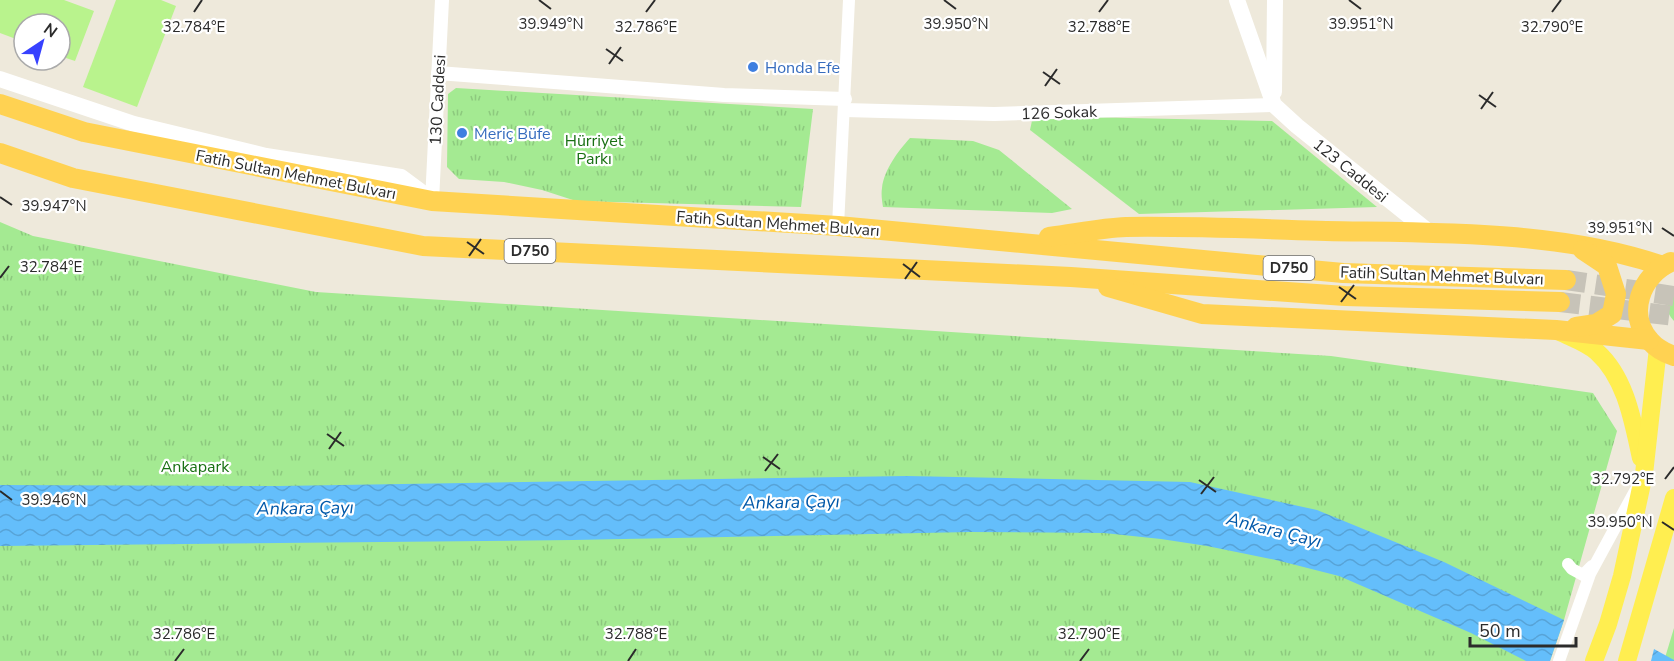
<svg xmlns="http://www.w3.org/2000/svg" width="1674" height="661" font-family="'Nunito Sans',sans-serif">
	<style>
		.grass { fill: url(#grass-tufts) }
		.pitch { fill: #b9f38d }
		.water { fill: url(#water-waves) }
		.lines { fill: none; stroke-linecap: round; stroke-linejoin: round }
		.trunk-tunnel { stroke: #c7c3b8; stroke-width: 20; stroke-dasharray: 20 10; stroke-linecap: butt }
		.minor { stroke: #fff; stroke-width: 12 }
		.tertiary { stroke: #fff; stroke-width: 14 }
		.secondary { stroke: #fff; stroke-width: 16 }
		.primary { stroke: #ffee50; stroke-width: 18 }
		.trunk { stroke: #ffd252; stroke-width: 20 }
		.ticks { fill: none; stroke: #2b2b2b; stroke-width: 2 }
		.shop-dot { fill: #3f7fe0; stroke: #fff; stroke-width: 2 }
		.labels { text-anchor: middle; stroke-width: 4.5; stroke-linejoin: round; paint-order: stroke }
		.shield { fill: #fff; stroke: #6b6b6b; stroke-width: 1.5 }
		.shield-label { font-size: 15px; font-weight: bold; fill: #2b2b2b }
		.shop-label { font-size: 16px; fill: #366cbe; stroke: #fff; text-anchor: start }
		.street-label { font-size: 16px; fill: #2b2b2b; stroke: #fff }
		.park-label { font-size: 16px; fill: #197013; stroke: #fff }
		.water-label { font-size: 18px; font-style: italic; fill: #0058a9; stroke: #fff }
		.ticks-label { font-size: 15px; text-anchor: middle; fill: #2b2b2b; stroke: #fff; stroke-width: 4.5; stroke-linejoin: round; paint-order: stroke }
	</style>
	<defs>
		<pattern id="grass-tufts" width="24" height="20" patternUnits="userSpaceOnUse" patternTransform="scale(1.5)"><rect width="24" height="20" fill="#a4ea92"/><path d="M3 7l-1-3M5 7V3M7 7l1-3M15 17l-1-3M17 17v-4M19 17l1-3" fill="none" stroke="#8dc97e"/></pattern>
		<pattern id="water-waves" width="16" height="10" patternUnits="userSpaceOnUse" patternTransform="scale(1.5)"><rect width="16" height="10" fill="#64befb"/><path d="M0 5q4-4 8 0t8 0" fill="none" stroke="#57a3d7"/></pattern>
	</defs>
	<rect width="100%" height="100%" fill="#eee9db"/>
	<g class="grass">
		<polygon points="456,88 813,109 801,207 576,201 542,190 504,182 459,179 447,167 448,94"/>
		<polygon points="1033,116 1272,121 1377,207 1139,214 1030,130"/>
		<path d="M910,138L973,141L999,150L1072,209L1052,213L883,207C882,201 881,194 882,188C884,170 898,151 910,138Z"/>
		<polygon points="0,222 33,236 316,292 1331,356 1593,393 1617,431 1564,620 1550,661 0,661"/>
		<path d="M1674,293V321C1665,312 1665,302 1674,293Z"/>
		<polygon points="1674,628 1674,661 1664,661"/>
	</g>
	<g class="pitch">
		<polygon points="0,0 64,0 94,11 75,61 60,56 60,24 24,24 24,42 0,33"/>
		<polygon points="116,0 161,0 176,6 137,107 83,87"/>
	</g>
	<g class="water">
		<polygon points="907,476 1190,482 1317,510 1444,562 1564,620 1550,661 1526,661 1471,633 1339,576 1276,560 1207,546 1161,539 1104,533 970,532 573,540 0,546 0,485 279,486"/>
		<polygon points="1654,649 1674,660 1674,661 1651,661"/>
	</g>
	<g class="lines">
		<g class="trunk-tunnel">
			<polyline points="1566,280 1674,296"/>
			<polyline points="1560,302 1674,316"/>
		</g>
		<g class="minor">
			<polyline points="838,226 849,0"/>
			<polyline points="1568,564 1572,569 1583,575 1592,566"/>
			<polyline points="1559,661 1590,574 1635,491"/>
		</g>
		<g class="tertiary">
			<polyline points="438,73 724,95 845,99"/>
			<polyline points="845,110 994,114 1274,105"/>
			<polyline points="432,201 442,0"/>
		</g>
		<g class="secondary">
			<polyline points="1237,0 1274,105 1297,126 1429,232"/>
			<polyline points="0,79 134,124 266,156 401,177 432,200"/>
			<polyline points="1274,92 1275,0"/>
		</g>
		<g class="primary">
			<path d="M1560,332C1572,338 1587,343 1597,352C1626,378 1633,422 1641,458"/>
			<polyline points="1594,661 1608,624 1622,576 1644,474 1658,348"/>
			<polyline points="1627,661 1674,498"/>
		</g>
		<g class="trunk">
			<polyline points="0,104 84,132 432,201 838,226 1343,273 1566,280"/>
			<polyline points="0,153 73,178 423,246 1071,277 1345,296 1560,302"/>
			<path d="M1049,237C1074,234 1100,228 1126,227C1192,226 1259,229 1326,231C1436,233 1558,230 1663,266"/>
			<path d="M1671,262C1641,275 1626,314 1650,341C1657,349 1665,353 1674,356"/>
			<polyline points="1108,287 1202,314 1556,330 1649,340"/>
			<polyline points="1576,327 1596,324 1612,314 1616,294 1607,266 1583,250"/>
		</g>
	</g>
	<path class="ticks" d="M539,0L551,9M944,0L956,9M1349,0L1361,9M194,12L202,0M646,12L655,0M1099,12L1108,0M1552,12L1561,0M606,49L623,61M609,64L621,47M1043,72L1060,84M1045,86L1057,69M1479,95L1496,107M1481,109L1493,92M0,197L12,205M1662,228L1674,236M467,242L484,254M469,256L481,239M903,264L920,277M0,278L9,266M905,279L917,262M1339,287L1356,299M1341,302L1354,285M327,434L344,446M329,449L341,432M763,457L780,469M765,471L778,454M1665,479L1674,467M1199,480L1216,492M0,491L12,500M1201,494L1214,477M1662,522L1674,530M175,661L184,649M628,661L636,649M1080,661L1089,649"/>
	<g class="shop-dot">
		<circle cx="753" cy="67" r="6"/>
		<circle cx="462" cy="133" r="6"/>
	</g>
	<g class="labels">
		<g class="shield">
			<rect x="504.5" y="239" width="51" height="24" rx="4.5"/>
			<rect x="1263.5" y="256" width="51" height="24" rx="4.5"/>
		</g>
		<g class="shield-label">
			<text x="530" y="256">D750</text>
			<text x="1289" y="273">D750</text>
		</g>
		<g class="shop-label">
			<text x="765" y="73">Honda Efe</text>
			<text x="474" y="139">Meriç Büfe</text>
		</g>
		<g class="street-label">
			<text transform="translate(437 100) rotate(-87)" y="6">130 Caddesi</text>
			<text transform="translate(1059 112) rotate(-2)" y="6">126 Sokak</text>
			<text transform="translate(1351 170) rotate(39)" y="6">123 Caddesi</text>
			<text transform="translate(296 174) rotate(11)" y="6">Fatih Sultan Mehmet Bulvarı</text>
			<text transform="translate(778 223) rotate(4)" y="6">Fatih Sultan Mehmet Bulvarı</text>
			<text transform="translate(1442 275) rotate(2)" y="6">Fatih Sultan Mehmet Bulvarı</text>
		</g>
		<g class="park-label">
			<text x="594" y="146">Hürriyet<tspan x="594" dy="18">Parkı</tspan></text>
			<text x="195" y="472">Ankapark</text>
		</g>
		<g class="water-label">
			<text transform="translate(791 502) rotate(-1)" y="6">Ankara Çayı</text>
			<text transform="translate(305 508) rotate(-1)" y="6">Ankara Çayı</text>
			<text transform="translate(1274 530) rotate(14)" y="6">Ankara Çayı</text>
		</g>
	</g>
	<g class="ticks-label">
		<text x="551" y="29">39.949°N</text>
		<text x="1361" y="29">39.951°N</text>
		<text x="956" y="29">39.950°N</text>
		<text x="194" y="32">32.784°E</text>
		<text x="646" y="32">32.786°E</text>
		<text x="1099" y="32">32.788°E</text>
		<text x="1552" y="32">32.790°E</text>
		<text x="54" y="211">39.947°N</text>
		<text x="1620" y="233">39.951°N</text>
		<text x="51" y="272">32.784°E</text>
		<text x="1623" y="484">32.792°E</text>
		<text x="54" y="505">39.946°N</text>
		<text x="1620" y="527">39.950°N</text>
		<text x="184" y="639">32.786°E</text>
		<text x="636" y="639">32.788°E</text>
		<text x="1089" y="639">32.790°E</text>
	</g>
	<g transform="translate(42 42) rotate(36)"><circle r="28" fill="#ffffff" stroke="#aaaaaa" stroke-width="1.5"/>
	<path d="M0-4.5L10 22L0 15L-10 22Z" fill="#3741ff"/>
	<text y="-9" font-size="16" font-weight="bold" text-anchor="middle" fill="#2b2b2b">N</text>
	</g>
	<path d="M1470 637v9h106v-9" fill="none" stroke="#2b2b2b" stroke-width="3"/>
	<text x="1479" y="637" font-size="18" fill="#2b2b2b" stroke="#ffffff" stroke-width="4.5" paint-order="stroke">50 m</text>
</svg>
